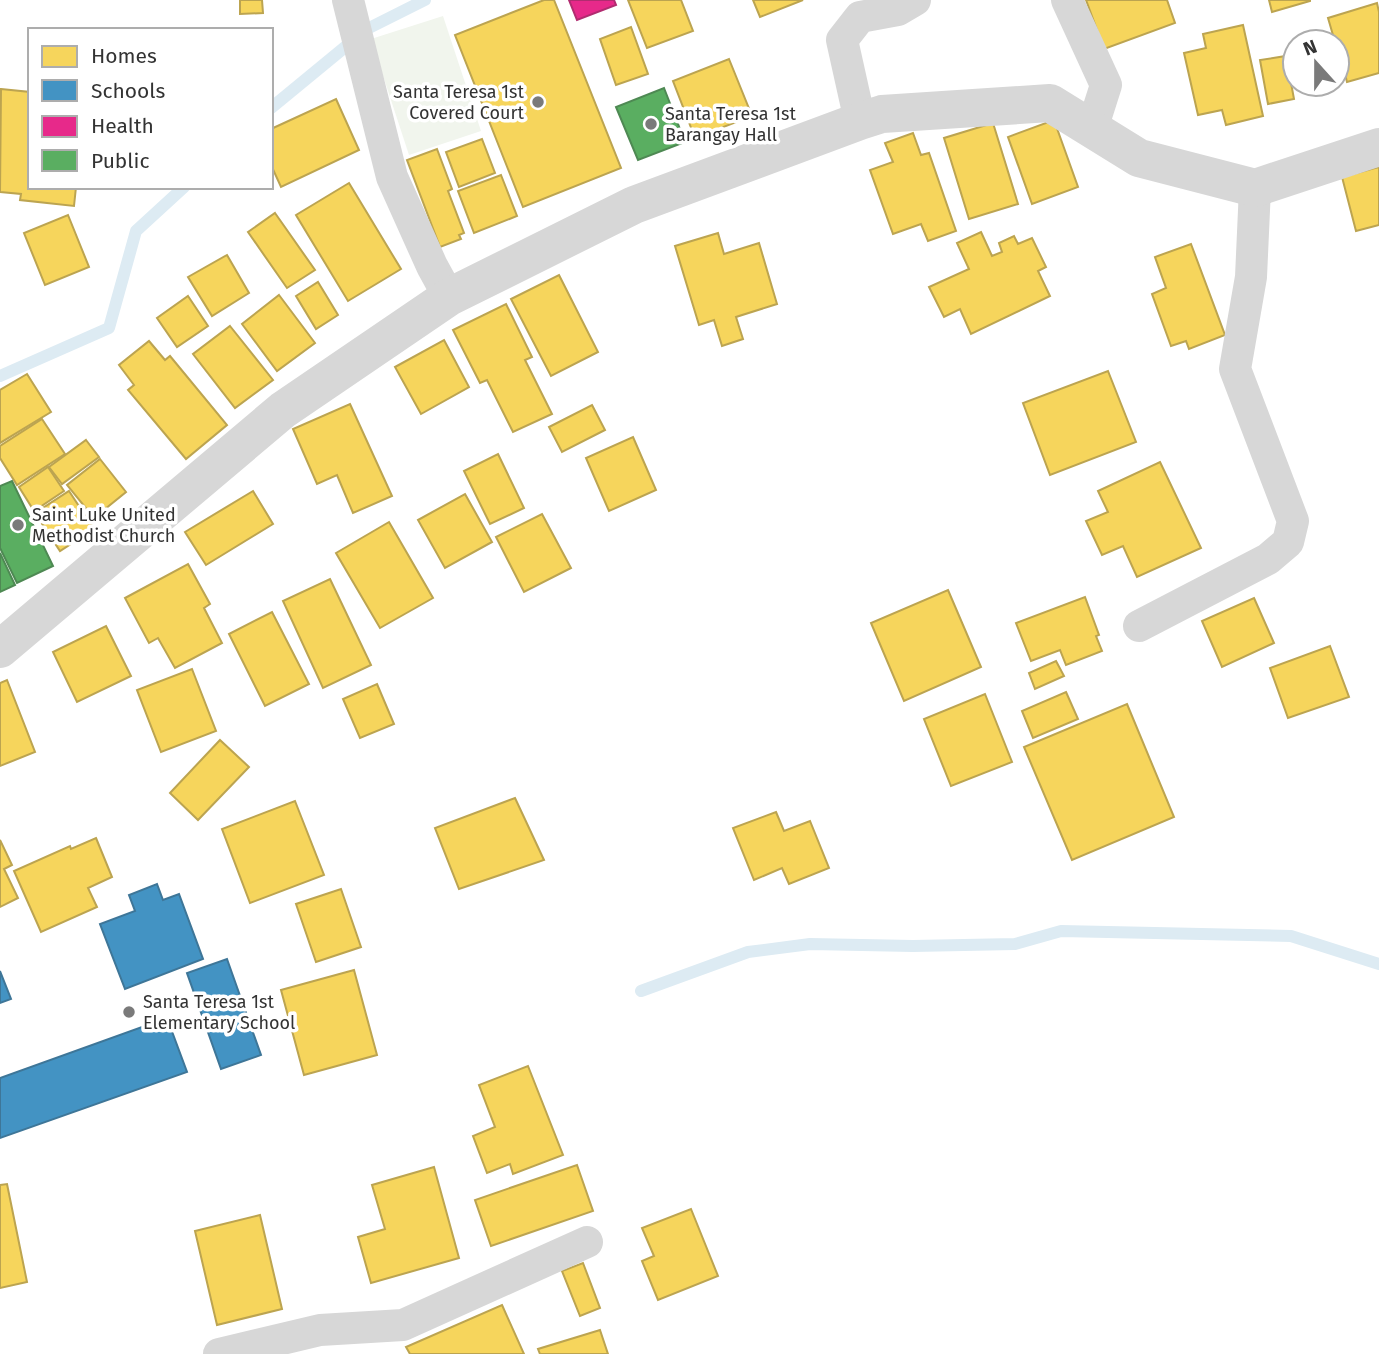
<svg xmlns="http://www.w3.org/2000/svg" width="1379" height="1354" font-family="'Fira Sans',sans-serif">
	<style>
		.green { fill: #f1f5ed }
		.homes { fill: #f6d55c; stroke: #bca450; stroke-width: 2 }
		.schools { fill: #4393c3; stroke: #3e7698; stroke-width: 2 }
		.health { fill: #e7298a; stroke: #b12c70; stroke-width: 2 }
		.public { fill: #5aae61; stroke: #4e8953; stroke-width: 2 }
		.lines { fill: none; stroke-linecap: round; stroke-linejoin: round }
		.stream { stroke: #ddebf3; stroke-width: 12 }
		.minor { stroke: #d7d7d7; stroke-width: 32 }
		.tertiary { stroke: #d7d7d7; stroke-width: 38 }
		.poi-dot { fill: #7a7a7a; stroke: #fff; stroke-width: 2.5 }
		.labels { text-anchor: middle; stroke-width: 7; stroke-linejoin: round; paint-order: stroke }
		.poi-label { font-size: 18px; fill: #333; stroke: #fff; text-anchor: start }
	</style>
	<rect width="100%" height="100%" fill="#fff"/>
	<polygon class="green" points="443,16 481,131 409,155 371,39"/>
	<g class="homes">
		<polygon points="240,0 262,0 263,13 240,14"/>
		<polygon points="544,0 554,0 621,168 523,207 455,35"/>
		<polygon points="628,0 681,0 693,31 647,48"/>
		<polygon points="753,0 803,0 760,17"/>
		<polygon points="1086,0 1167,0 1175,23 1104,49"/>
		<polygon points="1269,0 1310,0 1310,1 1272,12"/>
		<polygon points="1377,3 1379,12 1379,73 1347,82 1337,42 1335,42 1328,18"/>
		<polygon points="1243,25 1263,116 1226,125 1222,110 1198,115 1184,53 1206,48 1203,34"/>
		<polygon points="631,27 648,74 616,85 600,39"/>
		<polygon points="1286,56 1294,99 1268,104 1260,60"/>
		<polygon points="729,59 752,116 695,138 673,81"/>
		<polygon points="1,89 30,92 30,187 76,187 74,206 20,200 21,194 0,192"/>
		<polygon points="336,99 359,150 281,187 271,165 271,129"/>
		<polygon points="1054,120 1078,187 1032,204 1008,137"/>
		<polygon points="993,123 1018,204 969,219 944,138"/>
		<polygon points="913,133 921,155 929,153 956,231 928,241 921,224 893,234 870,170 893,162 885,143"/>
		<polygon points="482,139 495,173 459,187 446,152"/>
		<polygon points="437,149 452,189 448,191 464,233 459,235 461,239 440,247 407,160"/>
		<polygon points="1379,167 1379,225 1356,231 1342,177"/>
		<polygon points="501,175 517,216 474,233 458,191"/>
		<polygon points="349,183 401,269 348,301 296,215"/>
		<polygon points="275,213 315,270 287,288 248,232"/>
		<polygon points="68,215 89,267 45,285 24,233"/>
		<polygon points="981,232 992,256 1002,252 999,243 1014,236 1018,244 1032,238 1046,267 1038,271 1050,296 971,334 960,309 944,317 929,287 969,269 957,243"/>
		<polygon points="718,233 724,254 759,243 777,304 736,317 743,339 722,346 714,320 699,325 675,246"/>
		<polygon points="1191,244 1225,335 1189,349 1186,341 1171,346 1152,294 1166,288 1155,257"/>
		<polygon points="227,255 249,293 212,316 188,277"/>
		<polygon points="559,275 598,352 551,376 511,299"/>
		<polygon points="318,282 338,315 316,329 296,296"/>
		<polygon points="279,295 315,343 277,371 242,324"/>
		<polygon points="188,296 208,326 177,347 157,318"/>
		<polygon points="506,304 532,357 525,360 552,414 513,432 487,380 480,383 453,330"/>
		<polygon points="230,326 273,380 235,408 193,354"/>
		<polygon points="444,340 469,387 421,414 395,367"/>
		<polygon points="149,341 165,360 170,356 227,425 186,459 128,390 134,385 119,365"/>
		<polygon points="1108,371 1136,442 1050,475 1023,403"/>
		<polygon points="27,374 51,412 0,443 0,390"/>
		<polygon points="350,404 392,496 353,513 337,475 317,484 293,429"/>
		<polygon points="592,405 605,430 562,452 549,427"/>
		<polygon points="42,419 65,454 17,485 0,458 0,446"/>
		<polygon points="633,437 656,490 609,511 586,458"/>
		<polygon points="86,440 99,457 62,484 49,467"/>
		<polygon points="498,454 524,508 490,524 464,471"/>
		<polygon points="100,459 126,492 94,518 67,485"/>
		<polygon points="1160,462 1201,548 1137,577 1123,546 1102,555 1086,521 1108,512 1098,491"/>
		<polygon points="48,467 64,491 34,511 19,487"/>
		<polygon points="69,491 94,529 60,551 35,513"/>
		<polygon points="253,491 273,524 206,565 185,532"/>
		<polygon points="465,494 492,542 445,568 418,520"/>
		<polygon points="542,514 571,568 524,592 496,537"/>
		<polygon points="389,522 433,598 380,628 336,553"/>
		<polygon points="188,564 210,604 204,608 222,643 175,668 158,638 149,643 125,598"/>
		<polygon points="330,579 371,665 323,688 283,601"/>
		<polygon points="948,590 981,667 904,701 871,623"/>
		<polygon points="1085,597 1099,635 1096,636 1102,651 1066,665 1060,650 1031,661 1016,623"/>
		<polygon points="1254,598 1274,643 1222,667 1202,621"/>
		<polygon points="272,612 309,684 265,706 229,634"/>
		<polygon points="106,626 131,676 77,702 53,652"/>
		<polygon points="1330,646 1349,697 1288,718 1270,668"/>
		<polygon points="1056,661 1064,676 1035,689 1029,673"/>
		<polygon points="192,669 216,731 161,752 137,690"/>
		<polygon points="7,680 35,752 0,766 0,683"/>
		<polygon points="377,684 394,724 360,738 343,699"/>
		<polygon points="1066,692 1078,719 1033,738 1022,711"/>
		<polygon points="985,694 1012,762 951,786 924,719"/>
		<polygon points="1127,704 1174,817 1072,860 1024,747"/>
		<polygon points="220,740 249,767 198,820 170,793"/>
		<polygon points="515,798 544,860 459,889 435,828"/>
		<polygon points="295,801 324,875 250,903 222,829"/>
		<polygon points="776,812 784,831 810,821 829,868 789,884 782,868 754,880 733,828"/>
		<polygon points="96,838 112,877 88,888 97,907 41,932 14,871 70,846 71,849"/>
		<polygon points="0,840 12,865 4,869 18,898 0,907"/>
		<polygon points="341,889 361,947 316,962 296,904"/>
		<polygon points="354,970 377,1055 304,1075 281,990"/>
		<polygon points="528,1066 563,1155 513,1174 510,1164 487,1173 473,1136 495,1127 479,1085"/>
		<polygon points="577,1165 593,1211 491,1246 475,1200"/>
		<polygon points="434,1167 459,1258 371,1283 358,1237 385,1229 372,1185"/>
		<polygon points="7,1184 27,1282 0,1288 0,1185"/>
		<polygon points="691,1209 718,1276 658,1300 642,1261 654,1256 642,1228"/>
		<polygon points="260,1215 282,1309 217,1325 195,1231"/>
		<polygon points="583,1263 600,1308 580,1316 562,1271"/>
		<polygon points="502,1305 524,1354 410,1354 406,1347"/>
		<polygon points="600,1330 608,1354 540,1354 538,1349"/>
	</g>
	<g class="schools">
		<polygon points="157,884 163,900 179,894 203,959 125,989 100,924 135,911 129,895"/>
		<polygon points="227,959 261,1055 221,1069 187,973"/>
		<polygon points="0,971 11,999 0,1003"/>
		<polygon points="167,1018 187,1072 0,1138 0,1078"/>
	</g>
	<polygon class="health" points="569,0 614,0 616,5 577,20"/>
	<g class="public">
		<polygon points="664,88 685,142 638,160 616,107"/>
		<polygon points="12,481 53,566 17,583 0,548 0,486"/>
		<polygon points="0,553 15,585 0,592"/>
	</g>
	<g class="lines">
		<g class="stream">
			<polyline points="271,108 367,29 425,0"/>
			<polyline points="0,376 109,328 136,231 184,187"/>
			<polyline points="641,991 748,952 810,944 913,946 1015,944 1061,931 1291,936 1379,964"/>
		</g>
		<g class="minor">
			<polyline points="348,0 392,177 432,266 449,297"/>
			<polyline points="1067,0 1106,85 1092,129"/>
			<polyline points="860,121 842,40 860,17 898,10 915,0"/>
			<polyline points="1139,626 1268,559 1288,542 1293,521 1235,369 1251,277 1255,188"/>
			<polyline points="219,1354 320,1330 403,1325 587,1242"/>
		</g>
		<polyline class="tertiary" points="0,649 283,410 449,297 634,205 860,121 882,114 1050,103 1139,158 1255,188 1379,147"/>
	</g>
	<g class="poi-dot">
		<circle cx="538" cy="102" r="7"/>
		<circle cx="651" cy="124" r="7"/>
		<circle cx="18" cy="525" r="7"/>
		<circle cx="129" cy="1012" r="7"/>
	</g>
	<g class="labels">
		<g class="poi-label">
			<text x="524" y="98" text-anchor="end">Santa Teresa 1st<tspan x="524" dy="21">Covered Court</tspan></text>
			<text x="665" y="120">Santa Teresa 1st<tspan x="665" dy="21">Barangay Hall</tspan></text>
			<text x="32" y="521">Saint Luke United<tspan x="32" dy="21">Methodist Church</tspan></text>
			<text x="143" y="1008">Santa Teresa 1st<tspan x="143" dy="21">Elementary School</tspan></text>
		</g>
	</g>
	<rect x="28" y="28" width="245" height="161" fill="#ffffff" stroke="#adadad" stroke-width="2"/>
	<rect x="42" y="46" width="35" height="21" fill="#f6d55c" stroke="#adadad" stroke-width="2"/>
	<text x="91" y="63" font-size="21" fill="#333333">Homes</text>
	<rect x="42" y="80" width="35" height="21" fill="#4393c3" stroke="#adadad" stroke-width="2"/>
	<text x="91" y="98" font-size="21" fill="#333333">Schools</text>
	<rect x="42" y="116" width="35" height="21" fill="#e7298a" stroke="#adadad" stroke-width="2"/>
	<text x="91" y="133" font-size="21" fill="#333333">Health</text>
	<rect x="42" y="150" width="35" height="21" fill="#5aae61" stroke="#adadad" stroke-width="2"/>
	<text x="91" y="168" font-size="21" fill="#333333">Public</text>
	<g transform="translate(1316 63) rotate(339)"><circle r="33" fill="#ffffff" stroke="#adadad" stroke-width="2"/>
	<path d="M0-5L12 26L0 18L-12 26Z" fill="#7a7a7a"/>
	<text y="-10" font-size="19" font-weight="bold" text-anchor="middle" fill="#333333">N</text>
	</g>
</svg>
